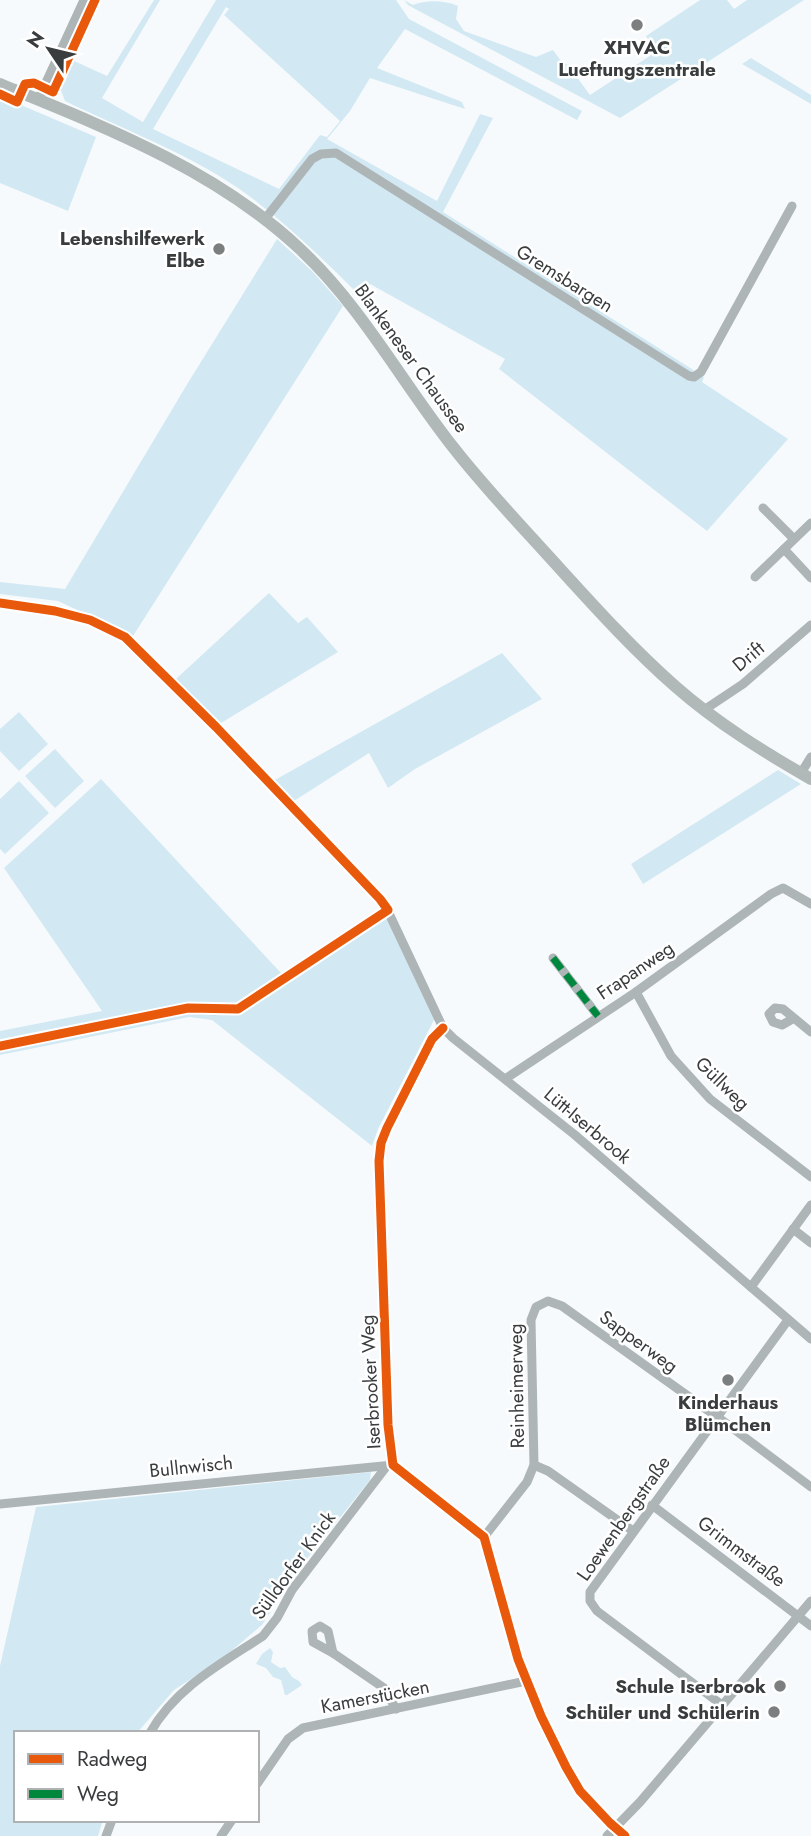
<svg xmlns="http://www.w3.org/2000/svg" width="811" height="1836" font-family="Jost,sans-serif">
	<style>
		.green { fill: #d2e9f3; fill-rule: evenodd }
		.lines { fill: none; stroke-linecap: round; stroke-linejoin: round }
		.stream { stroke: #b5b6d6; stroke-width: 2.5 }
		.minor { stroke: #aeb5b6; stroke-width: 9 }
		.major { stroke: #b0b9b8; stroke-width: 12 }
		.quiet { stroke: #00873e; stroke-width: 7; stroke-dasharray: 14 7; stroke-linecap: butt }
		.cycleway-casing { stroke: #fff; stroke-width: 13 }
		.cycleway { stroke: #e8590c; stroke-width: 9 }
		.poi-dot { fill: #7c7f80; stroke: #fff; stroke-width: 2.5 }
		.labels { text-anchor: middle; stroke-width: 5; stroke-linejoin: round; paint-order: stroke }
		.poi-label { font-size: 19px; font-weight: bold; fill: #3a3d3e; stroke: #fff; text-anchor: end }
		.street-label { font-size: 19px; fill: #3a3d3e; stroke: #fff }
	</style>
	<rect width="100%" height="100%" fill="#f7fafc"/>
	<g class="green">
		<path d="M154,0H160L102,98L143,122L216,0H396L409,19L582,111L577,120L405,29L377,68L462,102L465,109L370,78L350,111L327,139L437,201L480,114L493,118L443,212L695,371L704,377L702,382L788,439L707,531L499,369L505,359L370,284L359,295C321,257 282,219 238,188C185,152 122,129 65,101L60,88L72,60L107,76ZM226,7L229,9L224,15L340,121L327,137L320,135L279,189L153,129Z"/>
		<path d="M404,0L413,5C426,0 444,0 458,6L456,19L464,31L536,57L553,50L561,61L568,65L590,95L656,52L646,36L700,0H727L734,9L747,0H804L620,118L417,10L408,5Z"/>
		<polygon points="751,58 811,95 811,104 742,64"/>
		<polygon points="0,96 96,137 68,211 0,183"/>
		<polygon points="277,239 312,271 343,306 133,636 58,601 0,594 0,582 65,589 186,386"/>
		<polygon points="269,593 298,623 307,617 338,652 221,723 176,679"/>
		<polygon points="502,653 542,699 415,769 388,788 369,753 294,801 273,781"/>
		<polygon points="19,712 48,744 19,771 0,751 0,729"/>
		<polygon points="55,749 84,781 55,808 25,776"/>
		<polygon points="778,770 801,784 643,884 631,864"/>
		<polygon points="101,779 281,973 249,994 254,1002 381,916 389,917 435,1018 378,1129 372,1146 212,1020 189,1017 0,1055 0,1031 102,1011 4,868"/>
		<polygon points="19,781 49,813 5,854 0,849 0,799"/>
		<polygon points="371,1472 370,1480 298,1570 262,1625 223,1658 174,1690 137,1733 16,1733 16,1820 103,1820 98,1836 0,1836 0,1666 36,1507"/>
		<polygon points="270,1648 273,1652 271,1662 280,1668 285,1667 292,1677 299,1681 302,1685 287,1695 285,1695 281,1680 273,1677 266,1668 256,1664 262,1654"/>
	</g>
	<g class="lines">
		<polyline class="stream" points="0,1050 187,1013 216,1014"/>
		<g class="minor">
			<polyline points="38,100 84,0"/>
			<polyline points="265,219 312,159 321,154 336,153 689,376 694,377 701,372 792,206"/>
			<polyline points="763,508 794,539"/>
			<polyline points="784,549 811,578"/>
			<polyline points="755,577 811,523"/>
			<polyline points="704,710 743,684 811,625"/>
			<polyline points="801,773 811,757"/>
			<polyline points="385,905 443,1028 453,1038 575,1135 811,1339"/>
			<polyline points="553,958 598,1016"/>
			<polyline points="636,992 671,1056 710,1099 811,1177"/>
			<polyline points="794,1018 782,1025 773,1022 769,1014 775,1008 783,1009 811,1032"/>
			<polyline points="443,1028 432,1039 387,1128 381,1143 379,1161 388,1425 393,1465 484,1537 518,1659 541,1716 566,1767 580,1791 610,1823 625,1836"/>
			<polyline points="505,1079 636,992 771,894 783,888 811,904"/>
			<polyline points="793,1229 811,1243"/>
			<polyline points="751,1287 811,1205"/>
			<polyline points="534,1465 548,1471 633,1531"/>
			<polyline points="0,1504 393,1465"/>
			<polyline points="652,1505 811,1626"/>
			<polyline points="484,1537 527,1482 534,1465 531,1320 536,1307 548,1301 562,1306 727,1424 811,1487"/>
			<polygon points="320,1626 328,1631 333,1653 313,1642 312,1631"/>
			<polyline points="333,1653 384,1688 396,1709"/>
			<polyline points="722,1705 597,1611 590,1601 590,1592 788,1320"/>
			<path d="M150,1733C175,1688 222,1663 263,1636L277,1618L292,1590L386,1467"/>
			<polyline points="257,1784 288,1739 303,1728 526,1681"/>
			<polyline points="106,1836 112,1820"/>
			<polyline points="221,1836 232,1820"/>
			<polyline points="607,1836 640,1802 811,1601"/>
		</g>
		<path class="major" d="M0,84C105,127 216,170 300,249C362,307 401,381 453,447C481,483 512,516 543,550C586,597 628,645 676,687C717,723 764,752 811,779"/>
		<polyline class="quiet" points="553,958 598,1016"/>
		<g class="cycleway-casing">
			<g id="cycleway">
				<polyline points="0,94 17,102 25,84 34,83 53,92 95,0"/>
				<polyline points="0,603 55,611 90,620 125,637 216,727 380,899 388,910 238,1009 188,1008 0,1046"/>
				<polyline points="443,1028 432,1039 387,1128 381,1143 379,1161 388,1425 393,1465 484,1537 518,1659 541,1716 566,1767 580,1791 610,1823 625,1836"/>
			</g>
		</g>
		<use href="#cycleway" class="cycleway"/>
	</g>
	<g class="poi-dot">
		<circle cx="637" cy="25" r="7"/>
		<circle cx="219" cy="249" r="7"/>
		<circle cx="728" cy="1380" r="7"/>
		<circle cx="780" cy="1686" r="7"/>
		<circle cx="774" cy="1712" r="7"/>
	</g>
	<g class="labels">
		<g class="poi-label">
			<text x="637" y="54" text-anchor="middle">XHVAC<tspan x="637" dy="22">Lueftungszentrale</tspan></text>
			<text x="205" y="245">Lebenshilfewerk<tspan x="205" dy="22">Elbe</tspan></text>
			<text x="728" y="1409" text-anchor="middle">Kinderhaus<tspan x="728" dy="22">Blümchen</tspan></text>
			<text x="766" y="1693">Schule Iserbrook</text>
			<text x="760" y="1719">Schüler und Schülerin</text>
		</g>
		<g class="street-label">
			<text transform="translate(565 278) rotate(32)" y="7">Gremsbargen</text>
			<text transform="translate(412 358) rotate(54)" y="7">Blankeneser Chaussee</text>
			<text transform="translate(748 656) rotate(-40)" y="7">Drift</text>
			<text transform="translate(635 970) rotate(-34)" y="7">Frapanweg</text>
			<text transform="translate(723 1083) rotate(44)" y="7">Güllweg</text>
			<text transform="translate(588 1125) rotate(40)" y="7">Lütt-Iserbrook</text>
			<text transform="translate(639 1341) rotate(36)" y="7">Sapperweg</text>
			<text transform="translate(370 1382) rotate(-93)" y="7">Iserbrooker Weg</text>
			<text transform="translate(516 1386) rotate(-91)" y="7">Reinheimerweg</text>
			<text transform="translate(191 1466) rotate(-6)" y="7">Bullnwisch</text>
			<text transform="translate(623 1518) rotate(-55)" y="7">Loewenbergstraße</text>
			<text transform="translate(742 1551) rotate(37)" y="7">Grimmstraße</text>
			<text transform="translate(293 1565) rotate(-54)" y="7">Sülldorfer Knick</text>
			<text transform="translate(375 1696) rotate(-11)" y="7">Kamerstücken</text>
		</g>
	</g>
	<rect x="14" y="1731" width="245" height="91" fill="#ffffff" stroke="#b0b1b2" stroke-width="2"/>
	<rect x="28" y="1754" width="35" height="10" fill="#e8590c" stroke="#b0b1b2" stroke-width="2"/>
	<text x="77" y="1766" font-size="21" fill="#3a3d3e">Radweg</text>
	<rect x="28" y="1789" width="35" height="10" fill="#00873e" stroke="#b0b1b2" stroke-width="2"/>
	<text x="77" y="1801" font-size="21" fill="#3a3d3e">Weg</text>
	<g transform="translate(49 49) rotate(305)" stroke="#ffffff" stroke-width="5" paint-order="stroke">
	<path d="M0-5L12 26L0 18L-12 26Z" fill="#3a3d3e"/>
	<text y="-10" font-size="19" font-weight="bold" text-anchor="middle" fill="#3a3d3e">N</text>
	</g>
</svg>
